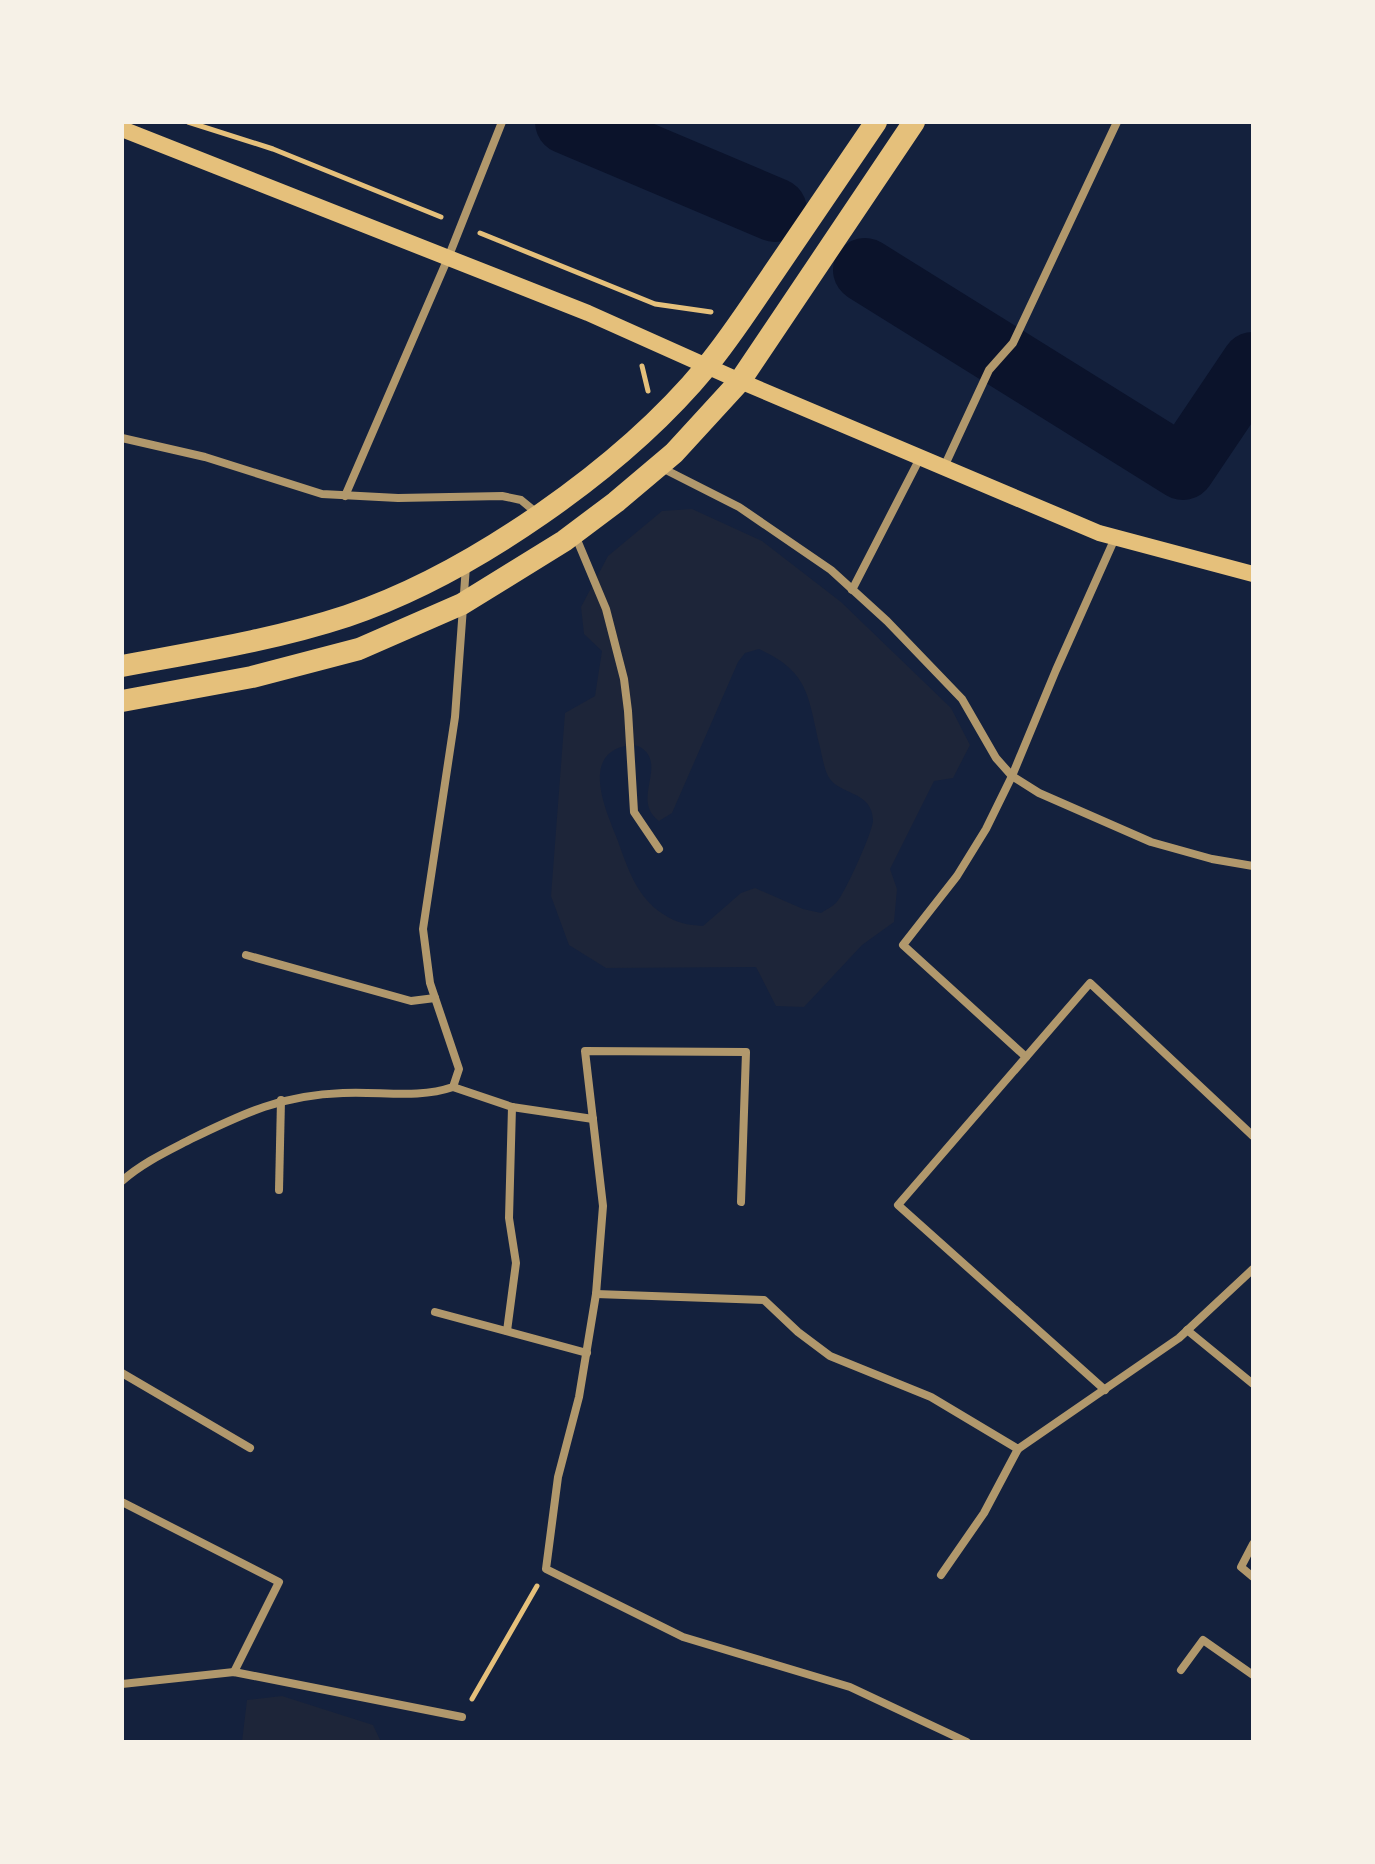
<svg xmlns="http://www.w3.org/2000/svg" width="1375" height="1864" font-family="Arial,sans-serif">
	<style>
		.green { fill: #1d2539; fill-rule: evenodd }
		.lines { fill: none; stroke-linecap: round; stroke-linejoin: round }
		.river { stroke: #0b132b; stroke-width: 64 }
		.path { stroke: #e5c07b; stroke-width: 5 }
		.minor { stroke: #b1986c; stroke-width: 8 }
		.secondary { stroke: #e5c07b; stroke-width: 16 }
		.trunk { stroke: #e5c07b; stroke-width: 22 }
	</style>
	<rect width="100%" height="100%" fill="#14213d"/>
	<g class="green">
		<path d="M692,509L762,541L841,602L951,708L970,745L953,778L934,781L890,869L897,889L894,922L862,945L804,1007L776,1006L756,967L606,968L569,945L551,896L565,713L595,696L602,651L584,634L581,607L608,556L662,511ZM759,649C810,672 808,697 820,747C822,756 824,768 828,776C839,796 872,790 873,820C874,829 844,896 836,903C832,907 825,910 821,913L803,909L755,888L741,893L703,926C688,925 676,923 663,914C635,896 627,865 616,836C606,810 581,756 625,746C632,745 637,744 643,749C666,767 631,801 659,821L672,813L738,662L745,653Z"/>
		<polygon points="282,1696 373,1725 381,1742 242,1742 247,1700"/>
	</g>
	<g class="lines">
		<g class="river">
			<polyline points="567,122 775,210"/>
			<polyline points="865,270 1183,468 1253,364"/>
		</g>
		<g class="path">
			<polyline points="188,122 273,149 441,217"/>
			<polyline points="480,233 655,304 711,312"/>
			<polyline points="642,366 648,391"/>
			<polyline points="472,1699 537,1586"/>
		</g>
		<g class="minor">
			<polyline points="122,438 205,457 322,494 398,498 502,496 521,500 538,514"/>
			<polyline points="944,467 989,370 1013,343 1117,122"/>
			<polyline points="662,468 739,507 831,570 887,621 962,699 996,758 1012,776 1039,793 1151,842 1212,859 1253,866"/>
			<polyline points="345,496 448,258 502,122"/>
			<polyline points="575,535 606,609 624,679 628,711 634,812 659,849"/>
			<polyline points="852,590 920,458"/>
			<polyline points="246,955 411,1001 435,998"/>
			<polyline points="1026,1057 903,945 957,876 986,829 1012,776 1056,670 1115,538"/>
			<polyline points="453,1087 512,1107 593,1119"/>
			<path d="M122,1181C142,1163 168,1151 191,1139C244,1113 282,1095 343,1093C380,1091 418,1099 453,1087L459,1069L430,983L423,929L455,717L466,566"/>
			<polyline points="279,1190 281,1100"/>
			<polyline points="741,1202 746,1052 585,1051 603,1206 596,1294 579,1397 558,1477 546,1569 683,1637 850,1687 967,1742"/>
			<polyline points="596,1294 764,1300 798,1332 830,1356 931,1397 1018,1449 1179,1338 1253,1269"/>
			<polyline points="435,1312 587,1353"/>
			<polyline points="1187,1330 1253,1384"/>
			<polyline points="507,1331 516,1263 509,1218 512,1107"/>
			<polyline points="122,1373 250,1448"/>
			<polyline points="1105,1390 898,1205 1090,983 1253,1136"/>
			<polyline points="122,1502 279,1582 234,1672"/>
			<polyline points="1253,1544 1241,1567 1253,1577"/>
			<polyline points="941,1575 984,1513 1018,1449"/>
			<polyline points="1181,1670 1203,1640 1253,1675"/>
			<polyline points="122,1684 234,1672 462,1717"/>
		</g>
		<polyline class="secondary" points="122,129 588,313 740,381 1099,533 1253,574"/>
		<g class="trunk">
			<path d="M122,666C197,652 274,640 347,616C471,574 623,468 707,366C731,337 752,304 774,272C808,222 842,172 876,122"/>
			<polyline points="122,701 252,677 359,649 462,604 564,541 616,502 674,453 740,381 914,122"/>
		</g>
	</g>
	<rect width="1375" height="1864" fill="none" stroke="#f6f1e7" stroke-width="248"/>
</svg>
